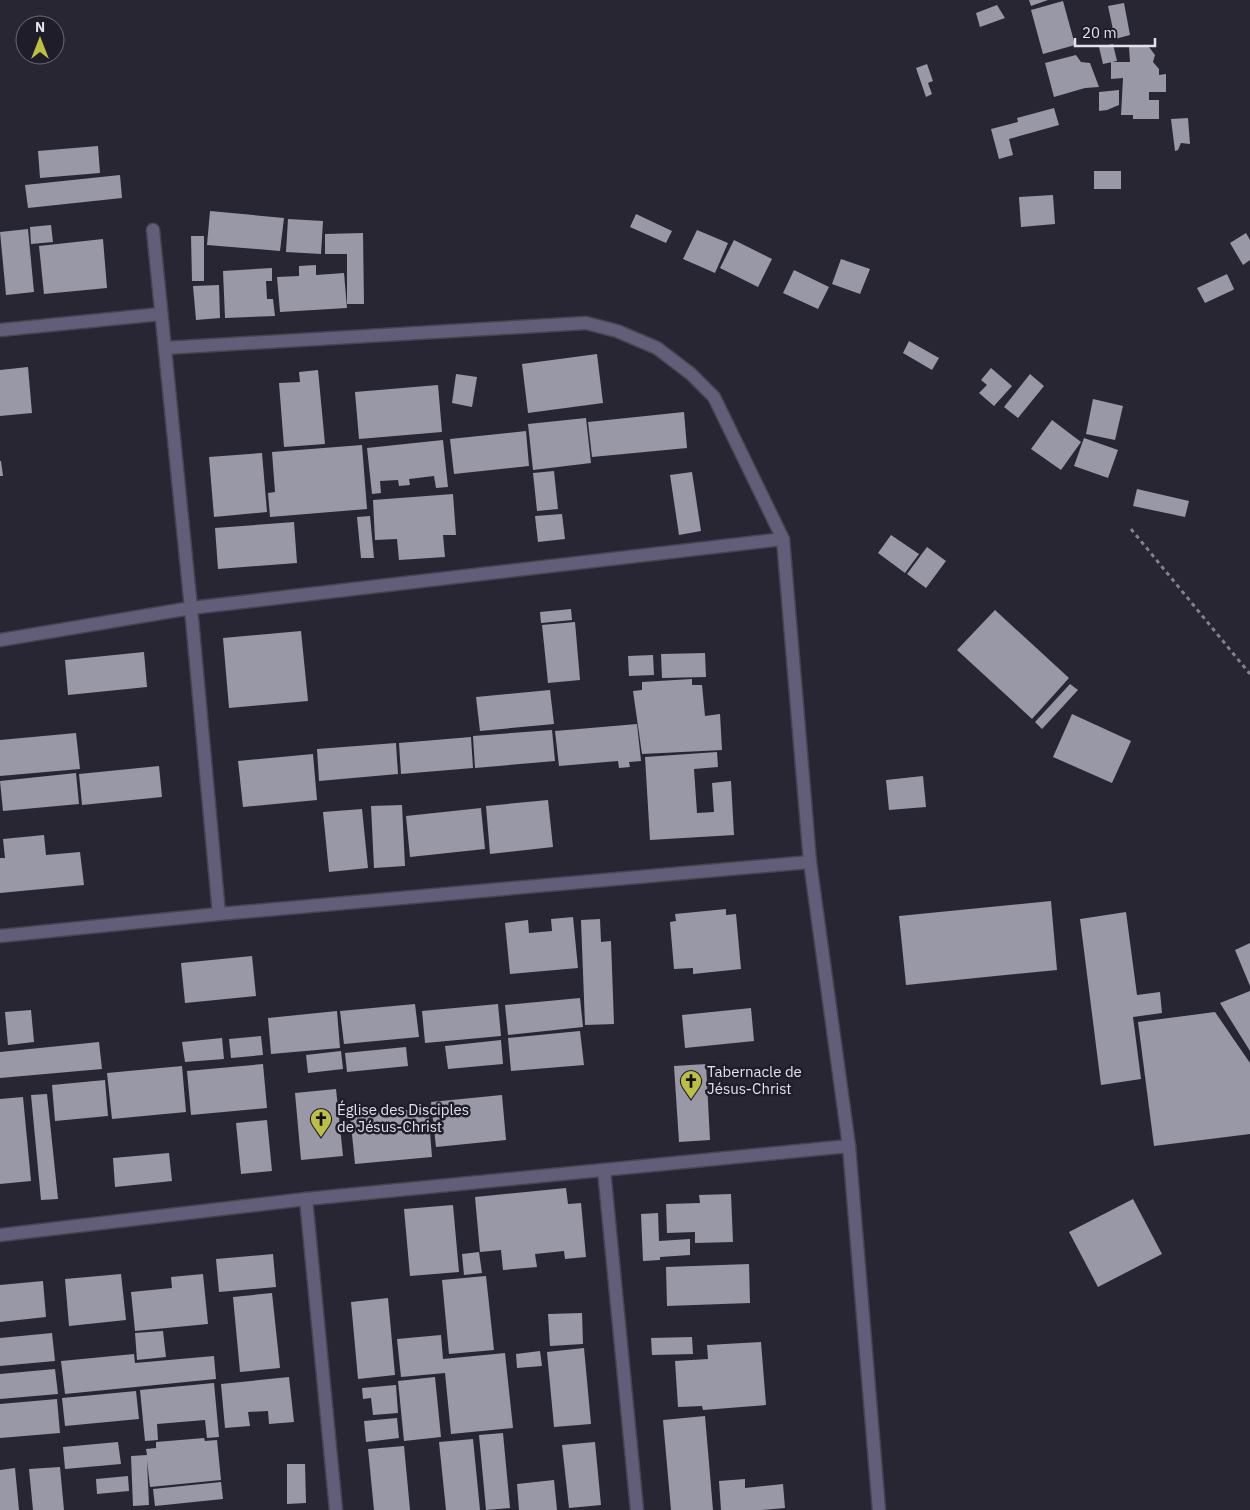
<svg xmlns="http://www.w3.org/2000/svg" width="1250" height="1510" font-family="'IBM Plex Sans',sans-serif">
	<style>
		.building { fill: #9998a7 }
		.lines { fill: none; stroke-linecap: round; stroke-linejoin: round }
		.minor-casing { stroke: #464450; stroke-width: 15 }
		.path { stroke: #83818c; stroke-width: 3; stroke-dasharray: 4 4; stroke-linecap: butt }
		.minor { stroke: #625e79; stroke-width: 12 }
		.labels { text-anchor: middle; stroke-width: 5; stroke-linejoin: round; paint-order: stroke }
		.poi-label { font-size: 15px; fill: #e3e2ea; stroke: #1f1d29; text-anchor: start }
	</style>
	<rect width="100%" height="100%" fill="#282633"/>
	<g class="building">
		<polygon points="1029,0 1048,0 1031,6"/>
		<polygon points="1063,1 1075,45 1043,54 1031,10"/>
		<polygon points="1124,3 1130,35 1115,39 1108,6"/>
		<polygon points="997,5 1005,18 980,27 976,13"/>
		<polygon points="1113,44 1117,61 1103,64 1099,47"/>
		<polygon points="1129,47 1149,47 1155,55 1153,62 1159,69 1159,75 1166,74 1166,92 1149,92 1149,100 1159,100 1159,119 1133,119 1133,115 1121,115 1123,78 1111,79 1111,62 1130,62"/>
		<polygon points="1076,55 1081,62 1090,63 1099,87 1085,88 1054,97 1045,63"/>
		<polygon points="927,64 933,81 928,83 932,94 926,97 916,68"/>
		<polygon points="1119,90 1119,105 1107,110 1099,111 1099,92"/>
		<polygon points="1054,108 1059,125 1009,139 1013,155 999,159 991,129 1018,122 1017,118"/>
		<polygon points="1188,118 1190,144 1181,143 1178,150 1175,151 1171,119"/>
		<polygon points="98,146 100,173 40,178 38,151"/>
		<rect x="1094" y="171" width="27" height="18"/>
		<polygon points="120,175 122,198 28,208 25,185"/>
		<polygon points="1053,195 1055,224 1021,227 1019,197"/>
		<polygon points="210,211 284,218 280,251 207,245"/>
		<polygon points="636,214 672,231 666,243 630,227"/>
		<polygon points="288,219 323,221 321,254 286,252"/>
		<polygon points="51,225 53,242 31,244 30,227"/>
		<polygon points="28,229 34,292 6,295 0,232"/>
		<polygon points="697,230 728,243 715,273 683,259"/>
		<polygon points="363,233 364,304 347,304 347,254 325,254 325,234"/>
		<polygon points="1246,233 1250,240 1250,260 1243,265 1230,243"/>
		<polygon points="191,236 204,236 204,281 192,281"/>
		<polygon points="103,239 107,288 44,294 39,246"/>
		<polygon points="734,240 772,259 758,287 720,268"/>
		<polygon points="841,259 870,269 860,294 832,284"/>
		<polygon points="316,265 316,275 344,273 347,308 280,312 277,277 299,276 299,266"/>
		<polygon points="272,268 272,281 266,281 267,299 273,299 275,316 225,318 223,271"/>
		<polygon points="794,270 829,287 818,309 783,293"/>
		<polygon points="1227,274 1234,289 1233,290 1205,303 1197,288"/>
		<polygon points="219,285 220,318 196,320 193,286"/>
		<polygon points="909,341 939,358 932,370 903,353"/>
		<polygon points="597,354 603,403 528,413 522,364"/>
		<polygon points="28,367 32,413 0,416 0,370"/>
		<polygon points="991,368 1012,386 994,406 979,393 987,385 981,380"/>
		<polygon points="318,370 325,444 284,447 279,383 300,382 299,372"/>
		<polygon points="456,374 477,377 472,407 452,403"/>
		<polygon points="1030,374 1044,386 1018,418 1004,407"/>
		<polygon points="438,385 442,432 359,439 355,392"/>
		<polygon points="1093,399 1123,406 1115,440 1086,434"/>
		<polygon points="684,412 687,448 592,457 588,422"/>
		<polygon points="586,418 591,463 533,470 528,424"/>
		<polygon points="1052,420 1081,442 1061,470 1031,449"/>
		<polygon points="526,431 529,466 454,474 450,439"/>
		<polygon points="1084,438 1118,450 1108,478 1074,466"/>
		<polygon points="443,440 448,487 436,488 434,476 409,479 410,485 399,486 398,480 380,481 381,493 372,494 367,448"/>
		<polygon points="362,445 367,509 270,517 268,493 275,492 272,452"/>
		<polygon points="262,453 267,512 214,517 209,457"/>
		<polygon points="0,461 1,461 3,476 0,476"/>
		<polygon points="554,471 558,509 537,511 533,473"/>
		<polygon points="692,472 701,531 679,535 670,475"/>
		<polygon points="1137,489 1189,501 1185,517 1133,506"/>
		<polygon points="453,494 456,535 443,535 445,557 399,560 397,539 375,540 373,500"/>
		<polygon points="562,514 565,539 538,542 535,516"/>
		<polygon points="370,516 374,558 361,558 357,517"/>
		<polygon points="294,522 297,563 218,569 215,528"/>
		<polygon points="891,535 919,554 905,573 878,553"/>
		<polygon points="927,547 946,561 926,588 907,574"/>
		<polygon points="571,609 572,620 541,623 540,612"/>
		<polygon points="995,610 1069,678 1032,719 957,650"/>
		<polygon points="575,622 580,680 548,683 542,625"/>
		<polygon points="301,631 308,701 229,708 223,638"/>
		<polygon points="144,652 147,687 68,695 65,660"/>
		<polygon points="705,653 706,677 662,678 661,654"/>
		<polygon points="653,655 654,675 629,676 628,656"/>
		<polygon points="692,679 692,685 702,685 705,716 720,714 722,750 642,754 633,691 642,690 642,682"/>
		<polygon points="1070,684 1078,690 1042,729 1035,722"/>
		<polygon points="550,690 554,724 480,731 476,697"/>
		<polygon points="1072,714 1131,741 1112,783 1053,757"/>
		<polygon points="637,724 641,761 629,762 630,767 619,768 618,761 559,766 555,731"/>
		<polygon points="552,730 555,761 475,768 473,736"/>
		<polygon points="76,733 80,769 0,776 0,740"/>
		<polygon points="471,737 473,768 401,774 399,743"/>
		<polygon points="396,743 398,774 319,781 317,749"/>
		<polygon points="717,752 718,767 694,769 697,813 714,812 712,783 731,781 734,835 650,840 645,757"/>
		<polygon points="313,754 317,800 243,807 238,761"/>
		<polygon points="159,766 162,797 82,805 79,774"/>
		<polygon points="76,773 79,804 3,811 0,781"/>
		<polygon points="923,776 926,807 889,810 886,780"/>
		<polygon points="548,800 553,847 490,854 486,806"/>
		<polygon points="402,805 405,866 374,868 371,806"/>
		<polygon points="481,808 485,849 410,857 406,816"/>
		<polygon points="362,809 368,868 329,872 323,812"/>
		<polygon points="44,835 46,855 80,852 84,885 0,893 0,858 5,858 3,839"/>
		<polygon points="1051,901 1057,970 906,985 899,916"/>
		<polygon points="726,909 726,915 736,914 741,969 693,974 693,968 674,969 670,922 676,921 675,914"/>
		<polygon points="1126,912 1137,995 1160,992 1162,1013 1133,1017 1141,1079 1101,1085 1080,919"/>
		<polygon points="573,917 578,968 510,974 505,923 528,920 529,933 552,931 551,919"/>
		<polygon points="600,919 601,942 611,941 614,1024 585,1025 581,920"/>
		<polygon points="1250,943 1250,986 1235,950"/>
		<polygon points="252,956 256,996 185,1003 181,963"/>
		<polygon points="1250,991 1250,1051 1220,1003"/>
		<polygon points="580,998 583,1027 508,1035 505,1005"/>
		<polygon points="415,1004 419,1037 344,1044 340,1011"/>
		<polygon points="498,1004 501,1036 425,1043 422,1011"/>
		<polygon points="751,1008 754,1041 685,1048 682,1015"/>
		<polygon points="31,1010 34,1042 8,1045 5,1012"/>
		<polygon points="337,1011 340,1048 271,1054 268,1018"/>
		<polygon points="1215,1012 1250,1063 1250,1134 1154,1146 1138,1022"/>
		<polygon points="580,1031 584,1065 511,1071 508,1038"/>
		<polygon points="261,1036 263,1055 231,1058 229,1039"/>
		<polygon points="222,1038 224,1059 185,1062 182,1042"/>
		<polygon points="501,1040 503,1064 448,1069 445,1046"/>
		<polygon points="99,1042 102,1069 0,1078 0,1052"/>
		<polygon points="406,1047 408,1066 347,1072 345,1053"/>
		<polygon points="341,1051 343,1069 308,1073 306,1055"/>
		<polygon points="263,1064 267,1108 191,1115 187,1071"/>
		<polygon points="706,1064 710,1140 679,1142 674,1066"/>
		<polygon points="182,1066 186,1112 112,1119 107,1073"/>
		<polygon points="105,1080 108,1116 55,1121 52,1085"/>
		<polygon points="336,1089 343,1156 301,1160 295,1093"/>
		<polygon points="47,1094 58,1199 41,1200 31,1095"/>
		<polygon points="502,1095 506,1140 436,1147 431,1102"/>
		<polygon points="23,1097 31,1181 0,1184 0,1099"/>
		<polygon points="428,1108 432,1157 355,1164 350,1115"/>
		<polygon points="267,1120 272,1171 241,1174 236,1123"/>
		<polygon points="169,1153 172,1181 115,1187 113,1158"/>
		<polygon points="566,1188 568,1204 581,1203 586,1257 565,1259 564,1251 535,1254 537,1267 503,1270 501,1250 480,1252 475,1197"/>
		<polygon points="731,1194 733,1242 695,1243 695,1232 667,1233 666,1204 700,1203 699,1195"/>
		<polygon points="1133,1199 1162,1254 1098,1287 1069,1232"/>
		<polygon points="453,1205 459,1272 410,1276 404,1209"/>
		<polygon points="658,1213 659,1241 690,1239 690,1255 660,1257 660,1260 643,1261 641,1214"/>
		<polygon points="479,1252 482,1273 464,1275 462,1254"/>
		<polygon points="273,1254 276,1287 219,1292 216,1259"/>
		<polygon points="749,1264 750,1303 667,1306 666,1267"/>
		<polygon points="121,1274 126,1320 69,1326 65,1279"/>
		<polygon points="203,1274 208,1324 135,1331 131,1292 172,1288 171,1277"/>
		<polygon points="486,1276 494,1350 449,1354 442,1280"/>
		<polygon points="43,1281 46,1317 0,1322 0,1285"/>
		<polygon points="272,1293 280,1368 240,1372 233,1297"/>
		<polygon points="388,1298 395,1375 358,1379 351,1302"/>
		<polygon points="582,1313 583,1344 550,1346 548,1314"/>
		<polygon points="163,1331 166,1357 137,1360 135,1333"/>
		<polygon points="52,1333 55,1361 0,1366 0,1338"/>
		<polygon points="441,1335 443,1359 505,1353 513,1428 451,1434 445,1373 401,1377 397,1339"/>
		<polygon points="692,1337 693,1354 652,1355 651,1338"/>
		<polygon points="761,1342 766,1405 703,1410 702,1406 678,1407 675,1361 708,1359 707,1345"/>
		<polygon points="584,1348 591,1424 554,1427 547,1352"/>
		<polygon points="540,1351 542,1366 517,1368 516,1354"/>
		<polygon points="134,1354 135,1363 214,1356 216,1379 65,1394 61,1361"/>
		<polygon points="55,1369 58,1394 0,1399 0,1374"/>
		<polygon points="289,1377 294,1422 269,1424 268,1411 248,1412 250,1426 225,1428 221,1384"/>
		<polygon points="435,1377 441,1437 404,1441 398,1381"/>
		<polygon points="214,1383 219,1437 207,1438 205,1420 157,1424 158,1440 145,1441 140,1390"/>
		<polygon points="396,1385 398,1413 373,1415 371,1398 363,1399 362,1388"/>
		<polygon points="136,1391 139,1419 65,1426 62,1398"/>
		<polygon points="57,1399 60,1433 0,1438 0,1404"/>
		<polygon points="705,1416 713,1510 671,1510 663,1420"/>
		<polygon points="397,1418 399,1438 366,1442 364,1421"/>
		<polygon points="503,1433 510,1508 486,1510 479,1435"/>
		<polygon points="204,1438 205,1441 217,1440 221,1480 150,1487 147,1460 149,1505 133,1506 131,1456 147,1455 146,1449 156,1448 156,1442"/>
		<polygon points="473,1439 480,1510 446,1510 439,1442"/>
		<polygon points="118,1442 121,1464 65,1469 63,1447"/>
		<polygon points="595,1442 601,1505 569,1508 562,1445"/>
		<polygon points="404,1446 410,1510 374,1510 368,1449"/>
		<polygon points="287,1464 305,1464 306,1503 287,1504"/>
		<polygon points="60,1467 64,1510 33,1510 29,1469"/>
		<polygon points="15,1468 19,1510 0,1510 0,1470"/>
		<polygon points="128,1476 129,1491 97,1494 96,1479"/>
		<polygon points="745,1479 745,1488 783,1484 785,1508 762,1510 721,1510 719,1481"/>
		<polygon points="554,1480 557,1510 519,1510 517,1484"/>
		<polygon points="221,1482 223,1499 155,1506 153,1489"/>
	</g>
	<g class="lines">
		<g class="minor-casing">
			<g id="minor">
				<polyline points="153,230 191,608 219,914"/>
				<polyline points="0,330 161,314"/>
				<polyline points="165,348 586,323 617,331 657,348 691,374 714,397 783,539 810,862 849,1146 879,1510"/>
				<polyline points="0,640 191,608 783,539"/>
				<polyline points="0,936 219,914 810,862"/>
				<polyline points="604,1170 637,1510"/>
				<polyline points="306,1199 336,1510"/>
				<polyline points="0,1235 306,1199 849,1146"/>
			</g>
		</g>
		<polyline class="path" points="1131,529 1250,674"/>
		<use href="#minor" class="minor"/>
	</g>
	<defs>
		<g id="church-pin" transform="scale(1.125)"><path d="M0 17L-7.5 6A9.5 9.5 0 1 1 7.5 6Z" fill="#bcbf44" stroke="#1f1d29"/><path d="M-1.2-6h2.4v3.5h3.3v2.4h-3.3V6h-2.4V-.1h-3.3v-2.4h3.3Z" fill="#111"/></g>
	</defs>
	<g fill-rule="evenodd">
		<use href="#church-pin" x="691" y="1081"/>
		<use href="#church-pin" x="321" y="1119"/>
	</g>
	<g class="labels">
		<g class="poi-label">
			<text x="707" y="1077">Tabernacle de<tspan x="707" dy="17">Jésus-Christ</tspan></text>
			<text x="337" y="1115">Église des Disciples<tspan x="337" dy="17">de Jésus-Christ</tspan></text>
		</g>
	</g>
	<g transform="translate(40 40)"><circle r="24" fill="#1f1d29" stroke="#6d6c76"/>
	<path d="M0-4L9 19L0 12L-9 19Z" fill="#bcbf44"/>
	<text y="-8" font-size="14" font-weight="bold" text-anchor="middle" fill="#e3e2ea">N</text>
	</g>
	<path d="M1075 38v8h80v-8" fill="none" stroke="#e3e2ea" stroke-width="2.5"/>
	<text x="1082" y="38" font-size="15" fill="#e3e2ea" stroke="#1f1d29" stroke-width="4" paint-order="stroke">20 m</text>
</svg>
